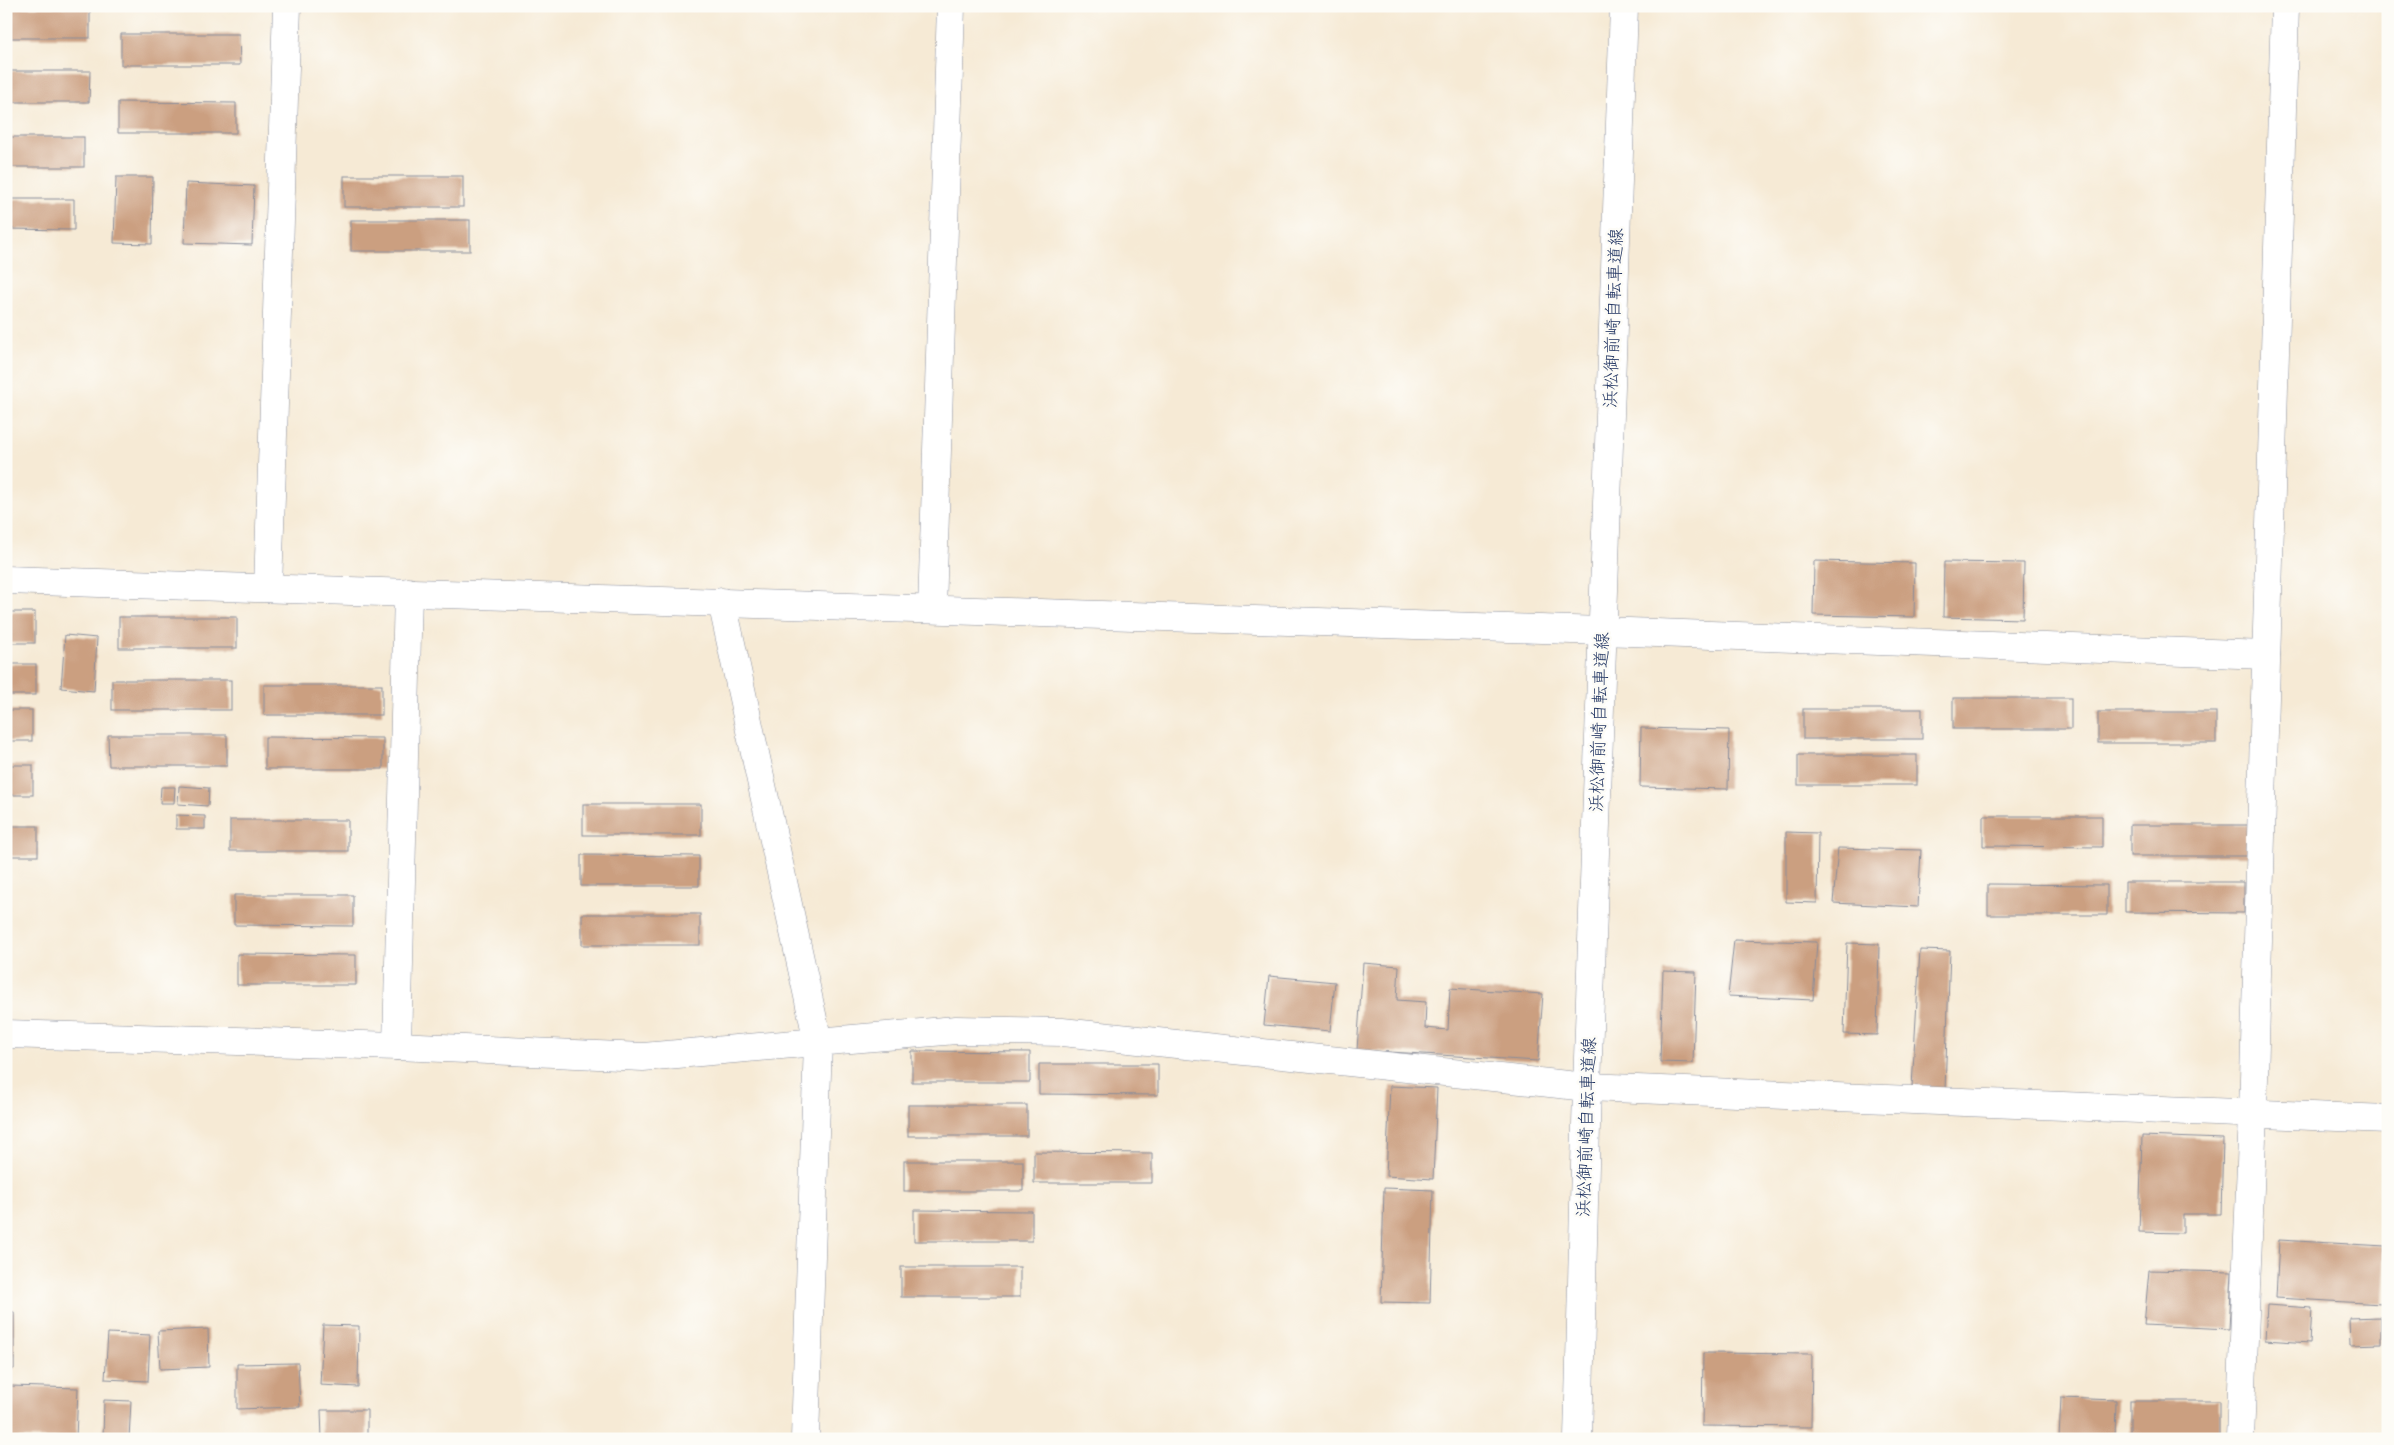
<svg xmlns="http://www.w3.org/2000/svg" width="2394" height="1445" font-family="'Comic Neue','Klee One',sans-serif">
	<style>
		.building { fill: #cb9f80 }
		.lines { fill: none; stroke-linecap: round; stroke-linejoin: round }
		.minor-casing { stroke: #888c9a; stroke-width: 29 }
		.major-casing { stroke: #888c9a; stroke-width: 29 }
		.minor { stroke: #fff; stroke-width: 28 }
		.major { stroke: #fff; stroke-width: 28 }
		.labels { text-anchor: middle; stroke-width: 5; stroke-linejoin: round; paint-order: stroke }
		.street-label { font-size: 18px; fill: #1b2f5e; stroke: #fdfcf7 }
	</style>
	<rect width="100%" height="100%" fill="#fdfcf7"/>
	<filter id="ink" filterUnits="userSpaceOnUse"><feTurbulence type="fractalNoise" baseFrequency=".02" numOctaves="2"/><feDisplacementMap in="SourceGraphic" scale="10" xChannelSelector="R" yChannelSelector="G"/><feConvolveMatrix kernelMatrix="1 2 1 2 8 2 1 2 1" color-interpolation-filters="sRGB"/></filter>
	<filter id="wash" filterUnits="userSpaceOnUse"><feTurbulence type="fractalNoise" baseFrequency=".0096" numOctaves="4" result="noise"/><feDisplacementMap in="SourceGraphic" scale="20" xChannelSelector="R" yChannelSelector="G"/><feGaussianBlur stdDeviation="1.12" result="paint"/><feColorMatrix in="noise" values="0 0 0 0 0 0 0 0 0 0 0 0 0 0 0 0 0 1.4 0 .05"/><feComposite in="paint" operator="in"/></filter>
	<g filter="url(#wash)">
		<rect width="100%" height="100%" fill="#f6ead5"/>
		<g id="blocks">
			<g class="building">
				<rect x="6" y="7" width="84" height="31"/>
				<polygon points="121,34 239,34 240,65 121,65"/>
				<polygon points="6,71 90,71 89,102 6,102"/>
				<polygon points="118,102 236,103 236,133 118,133"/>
				<rect x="6" y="137" width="78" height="30"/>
				<rect x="344" y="176" width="119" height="31"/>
				<polygon points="116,177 153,177 152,244 114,243"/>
				<polygon points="186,183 254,186 252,245 184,243"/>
				<polygon points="6,199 74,199 74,230 6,229"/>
				<rect x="351" y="220" width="119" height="31"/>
				<polygon points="1814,561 1915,563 1914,617 1813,615"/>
				<polygon points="1944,562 2024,563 2023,619 1943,617"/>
				<rect x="6" y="612" width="29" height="31"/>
				<rect x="119" y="617" width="118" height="31"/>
				<polygon points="65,635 97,638 94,691 61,688"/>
				<rect x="6" y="664" width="30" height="31"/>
				<rect x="112" y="680" width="119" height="30"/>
				<rect x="264" y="685" width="118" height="30"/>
				<rect x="1953" y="698" width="118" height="31"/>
				<rect x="1803" y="709" width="119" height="30"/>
				<rect x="6" y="710" width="26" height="31"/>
				<rect x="2098" y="712" width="118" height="31"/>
				<polygon points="1641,728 1729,730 1728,789 1640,787"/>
				<polygon points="108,735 227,735 227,766 109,766"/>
				<polygon points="265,737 383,738 383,769 265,769"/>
				<rect x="1798" y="755" width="119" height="30"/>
				<rect x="6" y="765" width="27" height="30"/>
				<polygon points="179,786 209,788 208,806 178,804"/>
				<polygon points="161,787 175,787 174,803 160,803"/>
				<rect x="583" y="804" width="118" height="31"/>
				<polygon points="176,815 205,816 205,829 176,829"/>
				<polygon points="1983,816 2102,816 2102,847 1983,846"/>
				<rect x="230" y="820" width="118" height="31"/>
				<rect x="2130" y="825" width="119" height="31"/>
				<rect x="6" y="826" width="32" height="30"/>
				<polygon points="1786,832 1818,833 1817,903 1786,902"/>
				<polygon points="1838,848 1921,850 1918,907 1833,903"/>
				<polygon points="581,855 699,856 699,886 581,886"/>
				<polygon points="2125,882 2244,882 2244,913 2125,912"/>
				<polygon points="1988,884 2107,885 2107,915 1988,915"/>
				<polygon points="234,895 353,895 353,926 234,925"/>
				<rect x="582" y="914" width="118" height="31"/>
				<polygon points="1734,940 1817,942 1813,1000 1728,996"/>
				<polygon points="1847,943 1879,944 1877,1035 1844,1034"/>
				<polygon points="1920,950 1950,951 1945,1090 1912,1087"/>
				<polygon points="237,954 356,955 356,985 237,985"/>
				<polygon points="1363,963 1399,966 1397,1000 1426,1002 1425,1028 1448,1030 1450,988 1543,994 1538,1061 1357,1050"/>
				<polygon points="1663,971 1696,972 1693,1063 1660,1062"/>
				<polygon points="1269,976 1335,982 1330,1031 1264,1025"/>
				<polygon points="912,1051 1030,1052 1030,1082 912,1082"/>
				<polygon points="1039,1064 1158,1064 1158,1095 1039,1094"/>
				<polygon points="1390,1086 1437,1088 1433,1179 1386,1176"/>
				<rect x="908" y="1105" width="119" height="31"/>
				<polygon points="2142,1136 2223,1139 2221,1214 2183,1214 2183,1233 2139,1232"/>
				<polygon points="1034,1152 1152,1153 1152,1183 1034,1183"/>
				<rect x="904" y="1161" width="119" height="30"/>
				<polygon points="1384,1188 1433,1190 1430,1303 1381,1302"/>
				<polygon points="914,1210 1032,1211 1032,1241 914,1241"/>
				<polygon points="2279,1240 2385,1246 2382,1304 2276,1298"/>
				<rect x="901" y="1267" width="119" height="30"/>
				<polygon points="2149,1270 2232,1272 2229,1329 2144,1325"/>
				<polygon points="2267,1305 2312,1308 2310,1343 2265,1340"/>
				<polygon points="6,1311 14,1312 14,1369 6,1369"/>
				<polygon points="2381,1317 2381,1344 2350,1345 2349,1318"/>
				<polygon points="323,1325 359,1326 358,1387 320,1385"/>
				<polygon points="208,1329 209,1367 160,1369 158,1331"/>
				<polygon points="108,1333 150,1335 148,1381 105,1379"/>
				<polygon points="1703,1353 1812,1354 1811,1427 1702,1426"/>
				<polygon points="298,1363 300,1407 237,1409 237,1364"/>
				<polygon points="10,1386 78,1388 76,1439 8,1438"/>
				<polygon points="2061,1398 2116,1400 2115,1439 2059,1439"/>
				<polygon points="104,1400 131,1401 129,1439 103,1439"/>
				<rect x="2130" y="1401" width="89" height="38"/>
				<polygon points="321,1410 367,1410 367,1439 322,1439"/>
			</g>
		</g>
	</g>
	<g filter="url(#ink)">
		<use href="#blocks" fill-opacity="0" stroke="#888c9a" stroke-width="1"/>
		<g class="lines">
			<g class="minor-casing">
				<g id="minor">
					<polyline points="6,580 1602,631 2266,655"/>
					<polyline points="268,588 287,6"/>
					<polyline points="722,602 818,1042 805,1439"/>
					<polyline points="932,609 951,6"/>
					<polyline points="6,1034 397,1046 643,1057 956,1030 1062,1032 1587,1087 2388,1119"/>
					<polyline points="397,1046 408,592"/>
					<polyline points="2240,1439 2253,1113 2285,6"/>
				</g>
			</g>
			<g class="major-casing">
				<polyline id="major" points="1578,1439 1587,1087 1624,6"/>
			</g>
			<use href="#minor" class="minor"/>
			<use href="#major" class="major"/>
		</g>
	</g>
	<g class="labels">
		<g class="street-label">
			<text transform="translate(1613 318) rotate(-88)" y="6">浜松御前崎自転車道線</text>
			<text transform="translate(1599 722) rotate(-88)" y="6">浜松御前崎自転車道線</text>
			<text transform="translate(1586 1127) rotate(-88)" y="6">浜松御前崎自転車道線</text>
		</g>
	</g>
	<rect width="2394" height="1445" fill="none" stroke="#fdfcf7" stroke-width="25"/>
</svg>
